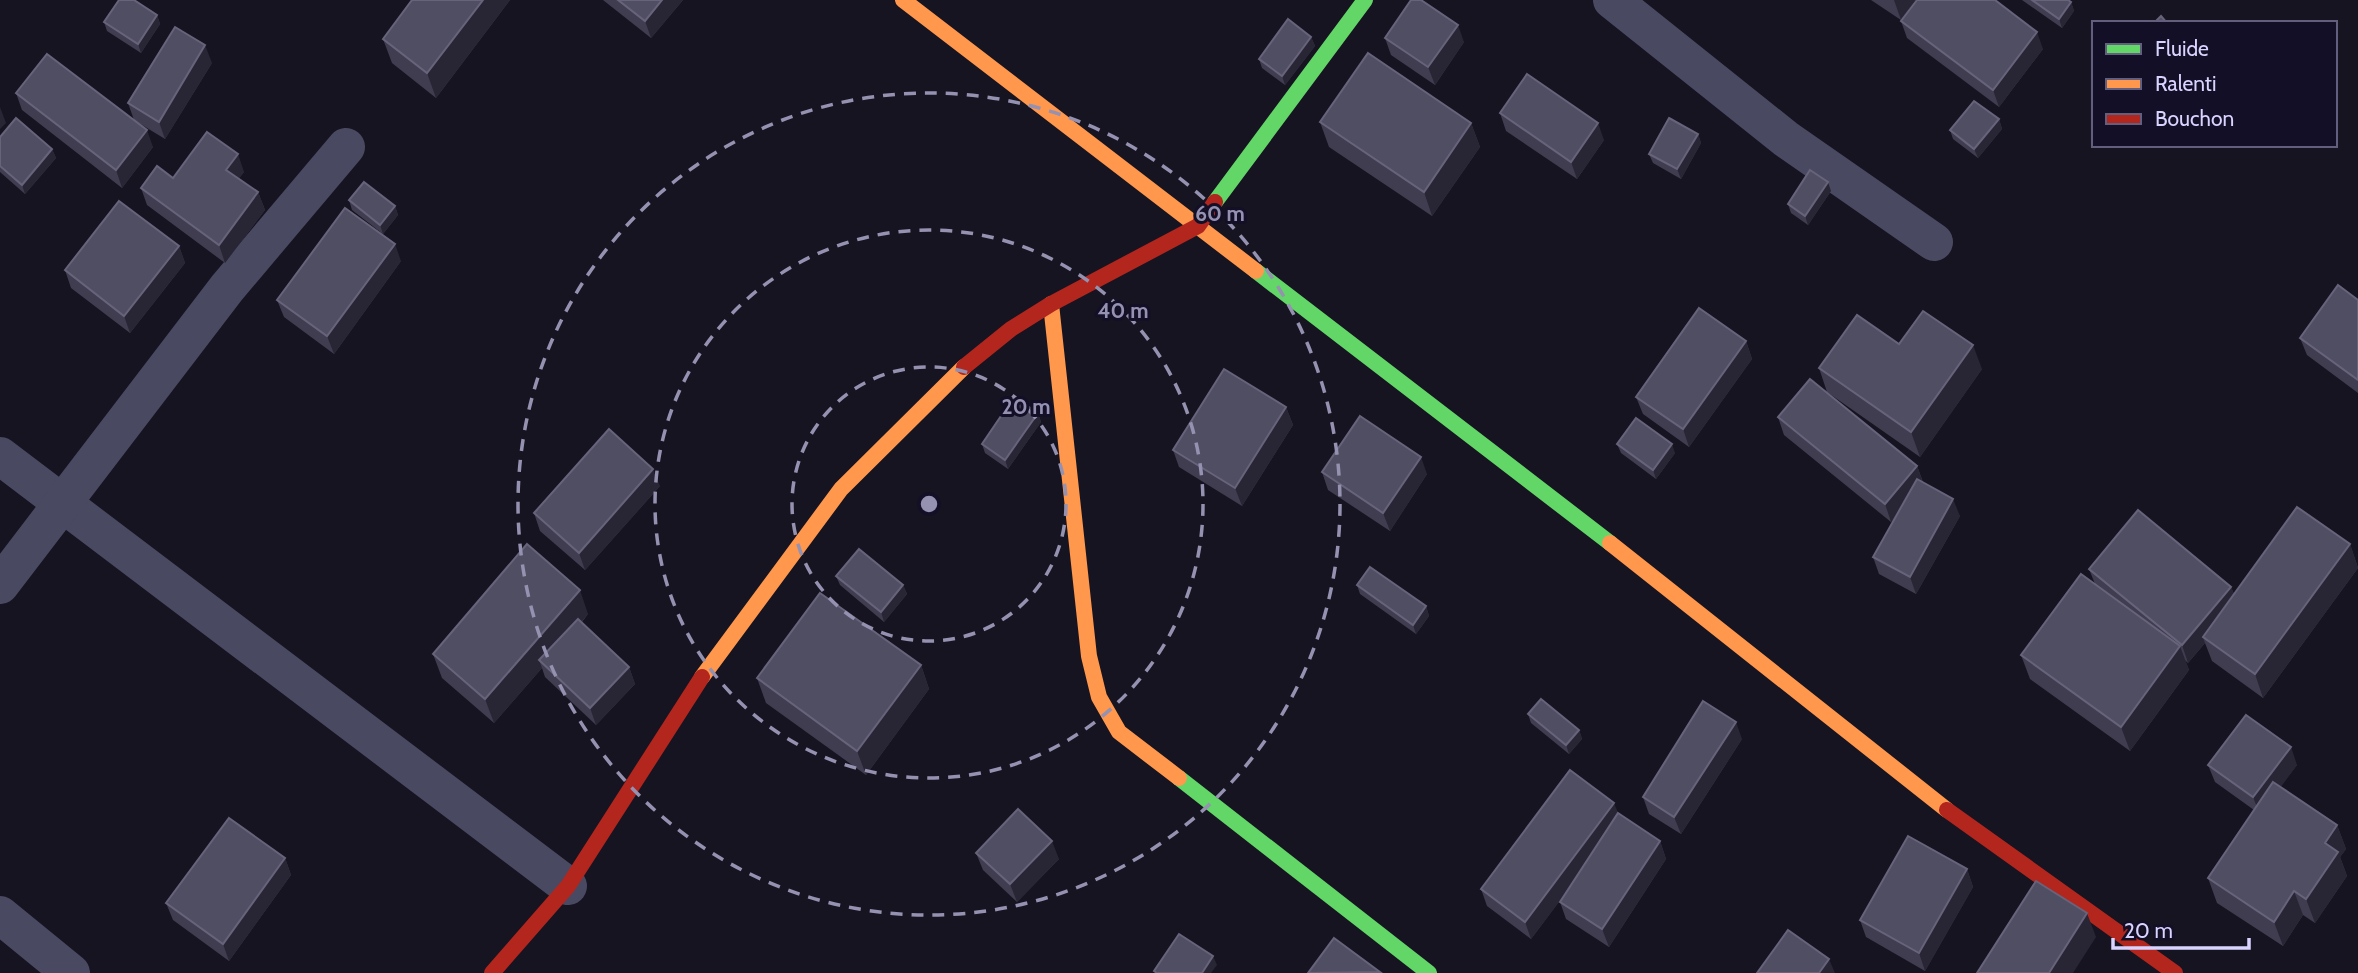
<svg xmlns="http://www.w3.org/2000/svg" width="2358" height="973" font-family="Cabin,sans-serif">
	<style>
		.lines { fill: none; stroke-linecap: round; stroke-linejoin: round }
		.street { stroke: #4a4962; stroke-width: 38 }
		.fast { stroke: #63d668; stroke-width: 16 }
		.slow { stroke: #ff974d; stroke-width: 16 }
		.jam { stroke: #b3261e; stroke-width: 16 }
		.wall { fill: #403d50 }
		.shaded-wall { fill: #282635 }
		.building { fill: #504e63; stroke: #66637b; stroke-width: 2 }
		.ring { fill: none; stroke: #9591b1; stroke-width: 3.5; stroke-dasharray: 12 9 }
		.centre { fill: #9591b1; stroke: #130f26; stroke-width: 3.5 }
		.ring-label { font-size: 21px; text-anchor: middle; font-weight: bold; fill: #9591b1; stroke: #130f26; stroke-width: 6; stroke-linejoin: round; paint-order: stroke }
	</style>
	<rect width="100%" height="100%" fill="#161421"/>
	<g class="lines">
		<g class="street">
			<polyline points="1612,0 1786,139 1934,242"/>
			<polyline points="0,456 568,886"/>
			<polyline points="0,585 227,288 346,147"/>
			<polyline points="0,915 71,973"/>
		</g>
		<g class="fast">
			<polyline points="1215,202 1365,0"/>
			<polyline points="1256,271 1610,543"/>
			<polyline points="1179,778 1429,973"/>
		</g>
		<g class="slow">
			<polyline points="903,0 1256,271"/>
			<polyline points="1051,304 1089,656 1099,697 1119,732 1179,778"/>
			<polyline points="1610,543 1947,810"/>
			<polyline points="702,677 841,489 964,367"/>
		</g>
		<g class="jam">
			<polyline points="964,367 1011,329 1051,304 1198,226 1215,202"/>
			<polyline points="1947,810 2175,973"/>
			<polyline points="492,973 568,886 702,677"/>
		</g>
	</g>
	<g class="wall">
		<polygon points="412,0 510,0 436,98 392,63 383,39"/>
		<polygon points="603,0 683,0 651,38"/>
		<polygon points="1871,0 1915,0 1901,20"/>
		<polygon points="2022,0 2068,0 2071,2 2074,11 2062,28"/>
		<polygon points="157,15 160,24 141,53 107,31 104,22"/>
		<polygon points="1901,21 2043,49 1999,107 1907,38"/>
		<polygon points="1311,37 1315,46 1285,85 1262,68 1259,59"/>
		<polygon points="1385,38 1464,42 1435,85 1391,55"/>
		<polygon points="212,63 165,139 134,120 128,103"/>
		<polygon points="16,93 153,147 122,188 22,110"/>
		<polygon points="1500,113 1604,140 1577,179 1506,131"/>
		<polygon points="1999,119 2002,129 1978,158 1953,139 1950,130"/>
		<polygon points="1320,122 1471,123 1480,147 1432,216 1329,147"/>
		<polygon points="1698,134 1701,143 1681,179 1653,163 1649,154"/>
		<polygon points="0,137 52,149 56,158 25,194 0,172"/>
		<polygon points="244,172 239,178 258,192 265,210 225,263 147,205 141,188 173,178"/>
		<polygon points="1831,191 1808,225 1791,213 1788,204"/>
		<polygon points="349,200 395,206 398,215 383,234 352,210"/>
		<polygon points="179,246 185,263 130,333 71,288 65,270"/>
		<polygon points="401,261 334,354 284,317 277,300"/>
		<polygon points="2358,300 2358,393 2307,355 2300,338"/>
		<polygon points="1746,341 1752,359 1689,447 1643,414 1636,397"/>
		<polygon points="1899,344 1982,369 1920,457 1827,392 1819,368"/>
		<polygon points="1286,407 1293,425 1242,506 1179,467 1173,450"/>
		<polygon points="1038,413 1041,422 1008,469 985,453 982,444"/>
		<polygon points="1778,417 1917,466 1923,482 1960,516 1916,594 1879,574 1873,557 1895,517 1891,522 1784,435"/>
		<polygon points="1617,444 1675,453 1656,479 1621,453"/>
		<polygon points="1322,472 1427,474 1390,531 1328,490"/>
		<polygon points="660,486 585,570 540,531 534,513"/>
		<polygon points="2350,544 2358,568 2263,698 2212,661 2205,643 2188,663 2185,660 2189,670 2130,751 2030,679 2021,655 2095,584 2089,569 2231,587 2234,594"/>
		<polygon points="836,576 903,585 907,594 884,622 840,585"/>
		<polygon points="1357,585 1426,606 1429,616 1416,634 1360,594"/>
		<polygon points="588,614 582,622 629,667 635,684 596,725 545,677 542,668 494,723 442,678 433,654"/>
		<polygon points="921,665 929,689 866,775 766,703 757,678"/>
		<polygon points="1528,714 1579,730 1582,739 1569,754 1531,723"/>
		<polygon points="1742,739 1681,834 1649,814 1643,797"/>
		<polygon points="2208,765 2297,765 2280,787 2337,825 2346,849 2340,857 2347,876 2315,923 2303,915 2283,946 2217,903 2208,878 2254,810 2215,782"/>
		<polygon points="1618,813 1660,841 1666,859 1609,947 1566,919 1560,902 1564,895 1531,939 1487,906 1481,889"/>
		<polygon points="976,853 1059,859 1017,902 983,870"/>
		<polygon points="285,858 291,875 229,961 173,920 166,903"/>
		<polygon points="1967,869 1973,887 1925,971 1866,937 1860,920"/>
	</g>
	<g class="shaded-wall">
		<polygon points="483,0 510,0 436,98 427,73"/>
		<polygon points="662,0 683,0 651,38 645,21"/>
		<polygon points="1894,0 1915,0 1901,20"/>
		<polygon points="2071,2 2074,11 2062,28 2059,19"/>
		<polygon points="157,15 160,24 141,53 138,44"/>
		<polygon points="1458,25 1464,42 1435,85 1428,67"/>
		<polygon points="2037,32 2043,49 1999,107 1993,90"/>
		<polygon points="1311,37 1315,46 1285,85 1282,76"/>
		<polygon points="205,45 212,63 165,139 159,122"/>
		<polygon points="0,107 6,123 0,129"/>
		<polygon points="1999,119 2002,129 1978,158 1974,149"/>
		<polygon points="1471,123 1480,147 1432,216 1424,192"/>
		<polygon points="1598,123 1604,140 1577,179 1571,162"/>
		<polygon points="147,130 153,147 122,188 116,170"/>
		<polygon points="1698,134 1701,143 1681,179 1677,169"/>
		<polygon points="52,149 56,158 25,194 22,185"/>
		<polygon points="238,154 244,172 233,187 226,170"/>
		<polygon points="1828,182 1831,191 1808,225 1805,216"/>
		<polygon points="258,192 265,210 225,263 219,245"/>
		<polygon points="395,206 398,215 383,234 380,225"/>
		<polygon points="395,244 401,261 334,354 327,336"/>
		<polygon points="179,246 185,263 130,333 124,316"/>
		<polygon points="1746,341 1752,359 1689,447 1683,429"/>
		<polygon points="1973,345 1982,369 1920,457 1911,432"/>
		<polygon points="1286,407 1293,425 1242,506 1235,488"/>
		<polygon points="1038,413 1041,422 1008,469 1005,460"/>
		<polygon points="1672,444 1675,453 1656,479 1653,470"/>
		<polygon points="1421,457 1427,474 1390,531 1383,513"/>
		<polygon points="1917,466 1923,483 1891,522 1885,504"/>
		<polygon points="653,469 660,486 585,570 579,553"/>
		<polygon points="1953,499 1960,516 1916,594 1910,577"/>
		<polygon points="2350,544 2358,568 2263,698 2255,674"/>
		<polygon points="903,585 907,594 884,622 881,612"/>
		<polygon points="2231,587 2238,604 2203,637 2205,643 2188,663 2182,645"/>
		<polygon points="580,590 588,614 544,665 539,660 542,668 494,723 485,699"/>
		<polygon points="1426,606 1429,616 1416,634 1413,625"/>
		<polygon points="2180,646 2189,670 2130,751 2121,727"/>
		<polygon points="921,665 929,689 866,775 857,751"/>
		<polygon points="629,667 635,684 596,725 590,708"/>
		<polygon points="1736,722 1742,739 1681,834 1674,817"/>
		<polygon points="1579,730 1582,739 1569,754 1566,745"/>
		<polygon points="2291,747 2297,765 2260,815 2253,797"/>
		<polygon points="1614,803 1621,820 1531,939 1525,922"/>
		<polygon points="2337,825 2346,849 2340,857 2347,876 2315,923 2306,899 2325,843"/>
		<polygon points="1052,841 1059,859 1017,902 1010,884"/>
		<polygon points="1660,841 1666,859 1609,947 1602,929"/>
		<polygon points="285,858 291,875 229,961 223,944"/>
		<polygon points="1967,869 1973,887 1925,971 1919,953"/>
		<polygon points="2294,891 2303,915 2283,946 2274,922"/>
		<polygon points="2087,913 2096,937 2073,973 2049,973"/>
		<polygon points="1213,956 1217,965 1211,973 1202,973"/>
		<polygon points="1829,959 1835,973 1819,973"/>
	</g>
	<g class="building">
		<polygon points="119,0 134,0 157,15 138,44 104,22"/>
		<polygon points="412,0 483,0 427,73 383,39"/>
		<polygon points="618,0 662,0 645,21"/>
		<polygon points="1411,0 1421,0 1458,25 1428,67 1385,38"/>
		<polygon points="1917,0 1995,0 2037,32 1993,90 1901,21"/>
		<polygon points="2032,0 2068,0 2071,2 2059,19"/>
		<polygon points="2161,16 2167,23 2154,23"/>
		<polygon points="1288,19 1311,37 1282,76 1259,59"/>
		<polygon points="175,27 205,45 159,122 128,103"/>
		<polygon points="1368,53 1471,123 1424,192 1320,122"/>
		<polygon points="47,54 147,130 116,170 16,93"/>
		<polygon points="1527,74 1598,123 1571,162 1500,113"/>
		<polygon points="1974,101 1999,119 1974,149 1950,130"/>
		<polygon points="16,118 52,149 22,185 0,166 0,137"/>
		<polygon points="1669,118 1698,134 1677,169 1649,154"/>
		<polygon points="207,132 238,154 226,170 258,192 219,245 141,188 157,166 173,178"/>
		<polygon points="1810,170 1828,182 1805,216 1788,204"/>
		<polygon points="364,182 395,206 380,225 349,200"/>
		<polygon points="119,201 179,246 124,316 65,270"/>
		<polygon points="345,208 395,244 327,336 277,300"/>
		<polygon points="2338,285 2358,300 2358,380 2300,338"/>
		<polygon points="1699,308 1746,341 1683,429 1636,397"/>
		<polygon points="1923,311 1973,345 1911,432 1819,368 1857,315 1899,344"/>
		<polygon points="1224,369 1286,407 1235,488 1173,450"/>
		<polygon points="1810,379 1917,466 1885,504 1778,417"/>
		<polygon points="1014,397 1038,413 1005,460 982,444"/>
		<polygon points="1360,416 1421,457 1383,513 1322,472"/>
		<polygon points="1636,418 1672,444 1653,470 1617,444"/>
		<polygon points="609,429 653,469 579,553 534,513"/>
		<polygon points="1917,479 1953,499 1910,577 1873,557"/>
		<polygon points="2297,507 2350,544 2255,674 2203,637"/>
		<polygon points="2138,510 2231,587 2182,645 2089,569"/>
		<polygon points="527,544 580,590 485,699 433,654"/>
		<polygon points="859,549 903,585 881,612 836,576"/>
		<polygon points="1370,567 1426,606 1413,625 1357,585"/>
		<polygon points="2081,574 2180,646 2121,727 2021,655"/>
		<polygon points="820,593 921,665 857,751 757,678"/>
		<polygon points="578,619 629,667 590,708 539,660"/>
		<polygon points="1541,699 1579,730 1566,745 1528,714"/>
		<polygon points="1703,701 1736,722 1674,817 1643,797"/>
		<polygon points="2246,715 2291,747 2253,797 2208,765"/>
		<polygon points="1570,770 1614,803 1525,922 1481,889"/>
		<polygon points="2273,782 2337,825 2325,843 2338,852 2306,899 2294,891 2274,922 2208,878"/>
		<polygon points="1018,809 1052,841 1010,884 976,853"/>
		<polygon points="1618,813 1660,841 1602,929 1560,902"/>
		<polygon points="229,818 285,858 223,944 166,903"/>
		<polygon points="1908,836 1967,869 1919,953 1860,920"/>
		<polygon points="2036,881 2087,913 2049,973 1977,973"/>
		<polygon points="1788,930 1829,959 1819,973 1757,973"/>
		<polygon points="1179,934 1213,956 1202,973 1157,973 1154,971"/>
		<polygon points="1334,938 1380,972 1308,973"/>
	</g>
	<g class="ring">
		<circle cx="929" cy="504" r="137"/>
		<circle cx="929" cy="504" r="274"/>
		<circle cx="929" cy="504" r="411"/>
	</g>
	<circle cx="929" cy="504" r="10" class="centre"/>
	<g class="ring-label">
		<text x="1220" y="221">60 m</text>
		<text x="1123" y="318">40 m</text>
		<text x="1026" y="414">20 m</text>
	</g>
	<rect x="2092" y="21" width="245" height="126" fill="#130f26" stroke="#625e7d" stroke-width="2"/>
	<rect x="2106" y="44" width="35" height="10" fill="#63d668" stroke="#625e7d" stroke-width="2"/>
	<text x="2155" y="56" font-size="21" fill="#d9d4ff">Fluide</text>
	<rect x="2106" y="79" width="35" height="10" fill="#ff974d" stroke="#625e7d" stroke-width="2"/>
	<text x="2155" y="91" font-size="21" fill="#d9d4ff">Ralenti</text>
	<rect x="2106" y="114" width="35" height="10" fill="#b3261e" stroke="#625e7d" stroke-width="2"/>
	<text x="2155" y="126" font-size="21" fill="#d9d4ff">Bouchon</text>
	<path d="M2113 938v10h136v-10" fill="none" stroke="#d9d4ff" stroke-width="3.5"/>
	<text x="2124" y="938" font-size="21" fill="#d9d4ff" stroke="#130f26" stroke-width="5" paint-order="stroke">20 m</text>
</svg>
